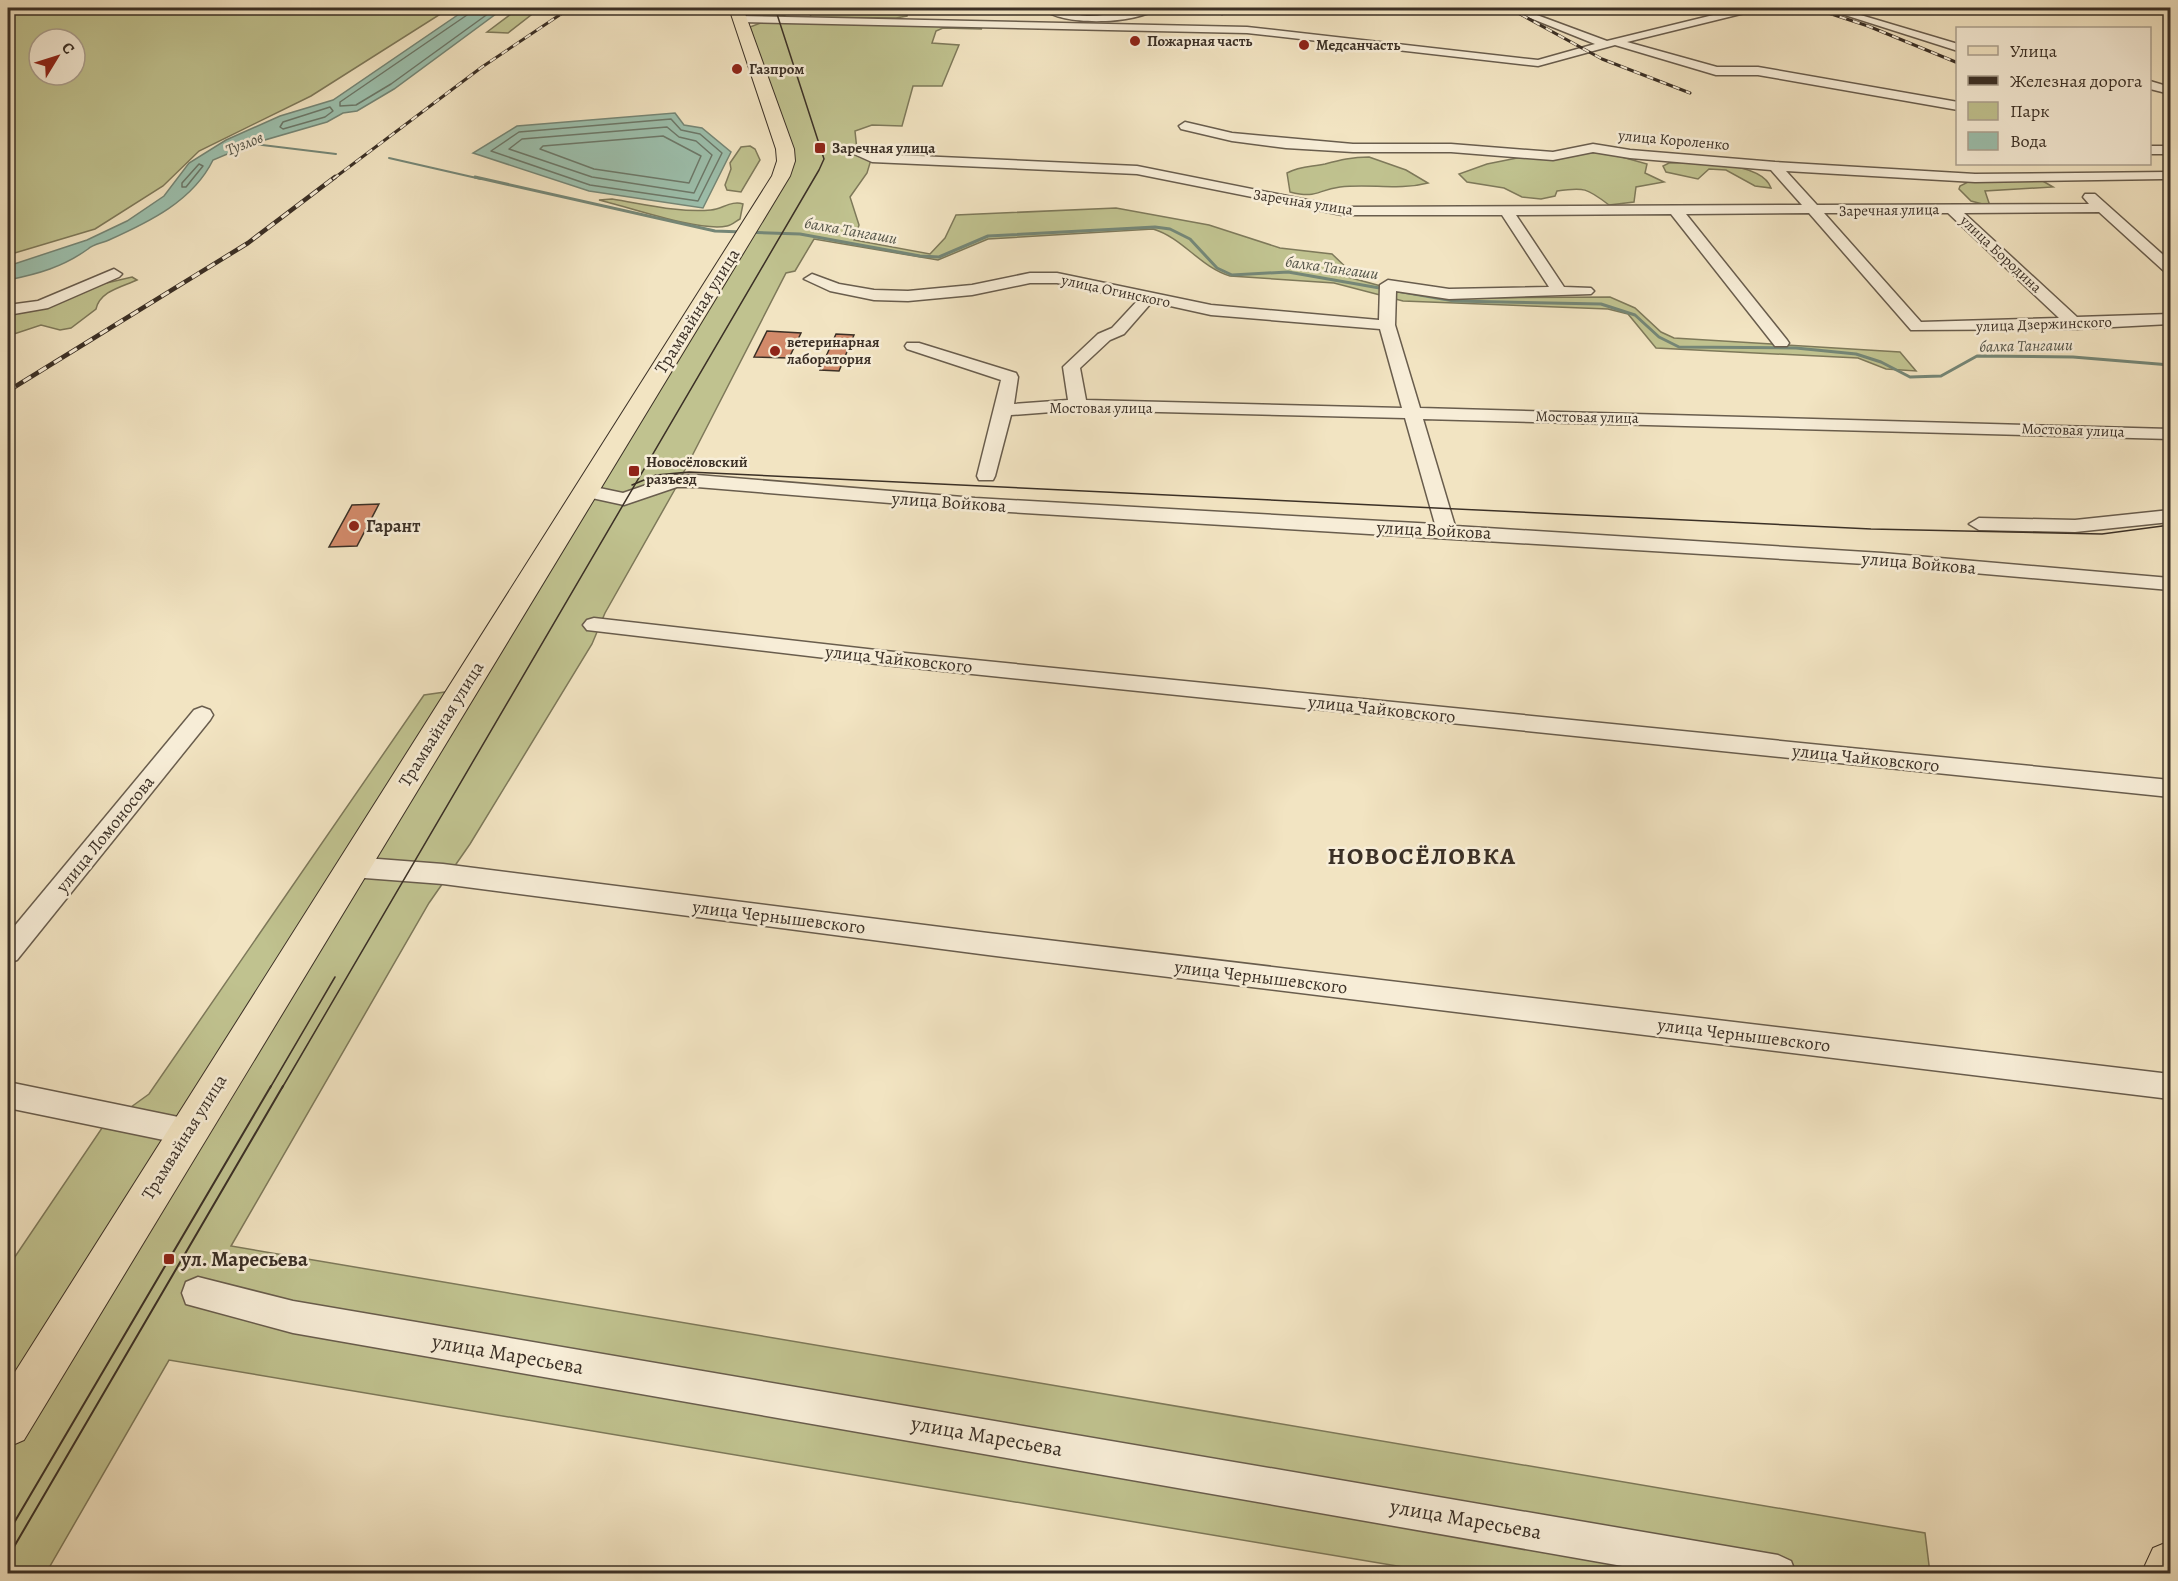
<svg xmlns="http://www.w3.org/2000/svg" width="2178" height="1581" font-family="Alegreya,serif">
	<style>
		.green { fill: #c0c28f; stroke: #7e795a; stroke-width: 1.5; fill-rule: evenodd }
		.water { fill: #9cbfac; stroke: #758676; stroke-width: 1.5 }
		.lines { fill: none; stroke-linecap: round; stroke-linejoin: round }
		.shore { stroke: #6c7869; stroke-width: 1.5 }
		.stream-far1 { stroke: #758676; stroke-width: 2 }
		.stream { stroke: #758676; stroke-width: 3 }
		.building { fill: #d28a6a; stroke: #3b3026; stroke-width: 1.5 }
		.minor-casing { stroke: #695d4d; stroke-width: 3 }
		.major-casing { stroke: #3b3026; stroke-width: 2 }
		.minor { fill: #f7edd7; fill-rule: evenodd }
		.major { fill: #f2e4c2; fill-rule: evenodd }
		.tram-far1 { stroke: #3b3026; stroke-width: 1.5 }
		.tram { stroke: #3b3026; stroke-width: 2 }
		.rail-far1-casing { stroke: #3b3026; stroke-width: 3 }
		.rail-casing { stroke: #3b3026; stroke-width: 4.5 }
		.rail-far1 { stroke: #f7edd7; stroke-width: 2; stroke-dasharray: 7; stroke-linecap: butt }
		.rail { stroke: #f7edd7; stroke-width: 3; stroke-dasharray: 9; stroke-linecap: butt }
		.poi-dot { fill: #8f2418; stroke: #f7edd7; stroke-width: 2 }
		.labels { text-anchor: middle; stroke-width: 5; stroke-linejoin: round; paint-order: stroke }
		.far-poi-label { font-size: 15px; font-weight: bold; fill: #3b3026; stroke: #f7edd7; text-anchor: start }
		.far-street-label { font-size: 15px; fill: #3b3026; stroke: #f7edd7 }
		.far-water-label { font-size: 16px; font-style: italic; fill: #535448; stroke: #f7edd7 }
		.street-label { font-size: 18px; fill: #3b3026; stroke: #f7edd7 }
		.poi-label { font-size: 18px; font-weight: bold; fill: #3b3026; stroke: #f7edd7; text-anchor: start }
		.near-poi-label { font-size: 21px; font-weight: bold; fill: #3b3026; stroke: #f7edd7; text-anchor: start }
		.near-street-label { font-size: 21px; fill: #3b3026; stroke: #f7edd7 }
		.district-label { font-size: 24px; font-weight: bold; letter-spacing: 1.5px; fill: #3b3026; stroke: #f7edd7 }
	</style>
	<rect width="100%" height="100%" fill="#f2e4c2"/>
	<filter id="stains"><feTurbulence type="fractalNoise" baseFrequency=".00333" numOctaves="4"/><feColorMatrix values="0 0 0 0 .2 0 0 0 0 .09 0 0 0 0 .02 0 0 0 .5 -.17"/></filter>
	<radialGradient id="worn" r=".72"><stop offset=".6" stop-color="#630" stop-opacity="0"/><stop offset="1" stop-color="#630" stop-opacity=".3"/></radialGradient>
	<g class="green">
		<path d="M8,8H450L311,96L199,151L163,186L95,229L8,255ZM39,39H75V75H39Z"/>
		<polygon points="519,8 540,8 508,33 487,32"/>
		<polygon points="746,8 789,8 786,8 785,15 775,17 750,15"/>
		<polygon points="835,8 908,8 907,16 896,18 810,17 812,12"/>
		<path d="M766,21L975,25L982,29L943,28L936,31L932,43L959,45L942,86H913L902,126L872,125L855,131L857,150L873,153L867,173L850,197L859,225L854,240L930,254L945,238L956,215L1116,208L1209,225L1280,248L1332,254L1352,273L1348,277L1403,292L1468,298L1610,297L1635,308L1661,332L1674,338L1900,352L1916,371L1886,369L1858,358L1656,348L1628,314L1608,309L1403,301L1334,283L1230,276C1200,267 1183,238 1153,229L988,239L938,260L814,239L795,271L786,273L674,491L605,613L592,644L470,844L429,903L231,1246L1925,1533L1930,1573H1439L169,1360L46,1573H8V1449L789,172L775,104L750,27Z"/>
		<polygon points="750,146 755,149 760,160 741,192 727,190 725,185 731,169 730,163 741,147"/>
		<path d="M1604,152L1647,164L1645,173L1664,182L1636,187L1634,202L1609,205C1587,188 1584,187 1557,191L1555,196L1541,199L1522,197L1504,188L1467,182L1459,174L1487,164L1522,157Z"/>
		<path d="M1369,157L1406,170L1428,183C1398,191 1370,183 1340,187C1316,190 1318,199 1290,192L1287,173C1300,166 1311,167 1325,164C1340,160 1352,157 1369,157Z"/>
		<path d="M1669,163C1693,162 1762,161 1771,188L1755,186L1726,170L1709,169L1698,179L1666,172L1663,166Z"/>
		<polygon points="2041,180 2053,187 1985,191 1990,206 1971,201 1959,189 1960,186 1970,181"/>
		<path d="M612,199C644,204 679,213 711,210C722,209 732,200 743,204L740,219C736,221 732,225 727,226C699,232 629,207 599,200Z"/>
		<path d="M132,277L137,280C122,287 100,291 96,309L71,328L60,330L41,325L8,336V314L40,307L98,285Z"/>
		<polygon points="452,691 8,1401 8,1267 102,1128 149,1094 424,695"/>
	</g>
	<g class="water">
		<path d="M468,8H504L394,89L357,111L343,113L327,122L251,144L213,160C193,201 149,222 109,240C103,243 93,244 88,249C63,267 38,274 8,280V266L87,240L127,221L164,196L189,163L226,140L280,116L333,100Z"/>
		<polygon points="675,113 684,125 702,128 731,152 703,208 589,191 473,153 517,126"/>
	</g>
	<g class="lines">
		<g class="shore">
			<polyline points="470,8 467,15 340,102 340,106 356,105 391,84 496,8"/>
			<polygon points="330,107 333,111 325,117 283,129 280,127 283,122"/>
			<polygon points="671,119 681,130 700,134 722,153 698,201 590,185 491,151 519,132"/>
			<polygon points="667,127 679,137 696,141 712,155 694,193 592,177 509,149 522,139"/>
			<polygon points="663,136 701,156 689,183 594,169 540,149 543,146"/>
			<polygon points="199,164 203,166 186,187 182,187 182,183"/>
		</g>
		<g class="stream-far1">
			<polyline points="246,143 336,154"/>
			<polyline points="389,158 481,179"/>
		</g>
		<polyline class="stream" points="475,177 715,231 800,234 920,256 939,257 988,236 1155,227 1170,229 1190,239 1217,268 1232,275 1288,272 1454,301 1601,304 1635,315 1659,337 1679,347 1796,348 1856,354 1881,362 1910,377 1941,376 1977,356 2073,357 2170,365"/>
	</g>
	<g class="building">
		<polygon points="767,331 801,333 789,358 754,357"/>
		<polygon points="836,334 854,335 839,371 820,370"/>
		<polygon points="379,504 357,546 329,547 352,505"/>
	</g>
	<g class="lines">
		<g class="minor-casing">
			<g id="minor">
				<path d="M1041,8C1057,6 1071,15 1087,16C1111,17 1135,5 1158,8C1137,24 1062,27 1041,8Z"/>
				<polygon points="1210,8 1223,8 1227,11 1222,14"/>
				<polygon points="1505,8 1518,8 1607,41 1742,8 1758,8 1757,10 1627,42 1717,67 1758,67 1958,102 1958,110 1758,75 1716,75 1615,45 1538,66 1247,33 740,22 735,19 740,16 1247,27 1538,60 1595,44"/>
				<polygon points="1823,8 1837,8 1958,44 1958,51"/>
				<polygon points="2150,81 2170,87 2170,94 2150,89"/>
				<path d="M1185,122L1232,133L1353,144H1451L1553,152L1593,144L1630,150L1775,162L1975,174L2168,172V178L2163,179L1975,182L1786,171L1817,205L2089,204L2083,197L2085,194H2095L2170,261V273L2165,272L2099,212L1964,213L2077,317L2170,314V324L2075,329L1911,330L1809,213L1686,214L1787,340L1789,343L1787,346H1775L1671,214L1516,215L1564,287L1591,288L1594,291L1591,294L1449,299L1396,291L1395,325L1420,408L2170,429V439L1423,419L1455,526L1882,553L2170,578V590L1882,565L975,510L697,487H677L624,505L578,495L576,491L585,485L623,493L675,475H697L975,498L1435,524L1405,418L1078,410L1011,415L995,476L993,480H979L977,476L1001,380L907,349L905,346L907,343H919L1016,373L1018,377L1014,404L1068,400L1063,367L1098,334L1112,328L1138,300L1057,283H1030L972,295L908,301L874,300L830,291L804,279L812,274L839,284L874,290L908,291L972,285L1030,273H1057L1211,305L1379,320L1380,285L1388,280L1449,289L1549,287L1502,215H1342L1137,174L872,162L854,154L861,150L874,154L1137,166L1342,207L1802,205L1771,170L1630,158L1593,152L1553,160L1451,152H1353L1286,148L1232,141L1181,129L1179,126ZM1824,213H1948L2059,318L1921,322ZM1152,302L1211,315L1380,329L1402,408L1086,400L1080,368L1110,340L1124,334Z"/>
				<rect x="2150" y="146" width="20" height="8"/>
				<polygon points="114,269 122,274 119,277 48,308 8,315 8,305 38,301"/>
				<polygon points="2170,510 2170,522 2075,532 1979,530 1969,524 1979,518 2075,520"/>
				<polygon points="594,618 885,651 2170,780 2170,797 885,665 587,630 583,625 587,620"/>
				<polygon points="202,707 210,710 213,715 210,720 17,960 8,963 8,934 194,710"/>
				<polygon points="352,857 443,864 988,933 2170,1074 2170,1099 988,955 443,884 352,877 343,874 339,867 343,860"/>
				<polygon points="8,1082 188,1119 199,1123 203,1132 199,1141 188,1145 8,1108"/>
				<polygon points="198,1277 293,1301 1778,1555 1791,1561 1796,1574 1668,1574 293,1333 186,1304 182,1293 186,1282"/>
			</g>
		</g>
		<g class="major-casing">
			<g id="major">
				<polygon points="729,8 743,8 794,149 795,161 790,176 24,1440 8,1447 8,1383 772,176 777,161 776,149"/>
				<polygon points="2170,1541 2170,1574 2141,1574 2153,1548"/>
			</g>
		</g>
		<use href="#minor" class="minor"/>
		<use href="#major" class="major"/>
		<g class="tram-far1">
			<polyline points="632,485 656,475 689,472 1871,529 2102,534 2170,525"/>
			<polyline points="270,1088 335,977"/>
			<polyline points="282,1088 819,170 824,159 775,8"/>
		</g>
		<g class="tram">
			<polyline points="8,1533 271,1086"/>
			<polyline points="8,1557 283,1086"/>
		</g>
		<g class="rail-far1-casing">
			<g id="rail-far1">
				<polyline points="1509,8 1602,59 1690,93"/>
				<polyline points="1813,8 1868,26 1958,63"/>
				<polyline points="333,179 482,67 570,8"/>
			</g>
		</g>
		<g class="rail-casing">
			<polyline id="rail" points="8,391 248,243 335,177"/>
		</g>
		<use href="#rail-far1" class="rail-far1"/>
		<use href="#rail" class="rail"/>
	</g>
	<g class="poi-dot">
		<circle cx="1135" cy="41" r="6"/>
		<circle cx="1304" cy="45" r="6"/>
		<circle cx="737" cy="69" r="6"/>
		<rect x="814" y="142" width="12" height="12" rx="3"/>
		<circle cx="775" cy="351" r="6"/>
		<rect x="628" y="465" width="12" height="12" rx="3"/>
		<circle cx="354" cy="526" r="6"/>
		<rect x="163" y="1253" width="12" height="12" rx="3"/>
	</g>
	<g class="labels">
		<g class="far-poi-label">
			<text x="1147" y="46">Пожарная часть</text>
			<text x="1316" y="50">Медсанчасть</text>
			<text x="749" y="74">Газпром</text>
			<text x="832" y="153">Заречная улица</text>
			<text x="787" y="347">ветеринарная<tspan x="787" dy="17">лаборатория</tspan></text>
			<text x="646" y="467">Новосёловский<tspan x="646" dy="17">разъезд</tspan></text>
		</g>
		<g class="far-street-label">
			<text transform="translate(1674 140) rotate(5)" y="5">улица Короленко</text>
			<text transform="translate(1303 202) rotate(9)" y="5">Заречная улица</text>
			<text transform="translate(1889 210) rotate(-1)" y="5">Заречная улица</text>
			<text transform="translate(2001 254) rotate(43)" y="5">улица Бородина</text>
			<text transform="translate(1116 291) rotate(12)" y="5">улица Огинского</text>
			<text transform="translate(2044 324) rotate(-2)" y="5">улица Дзержинского</text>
			<text x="1101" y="413">Мостовая улица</text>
			<text transform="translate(1587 417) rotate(1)" y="5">Мостовая улица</text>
			<text transform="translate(2073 430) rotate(2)" y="5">Мостовая улица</text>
		</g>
		<g class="far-water-label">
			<text transform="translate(244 143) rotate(-22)" y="6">Тузлов</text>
			<text transform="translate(851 230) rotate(10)" y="6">балка Тангаши</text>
			<text transform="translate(1332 267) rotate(8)" y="6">балка Тангаши</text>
			<text transform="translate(2026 345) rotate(-1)" y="6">балка Тангаши</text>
		</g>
		<g class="street-label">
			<text transform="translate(697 311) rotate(-58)" y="6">Трамвайная улица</text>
			<text transform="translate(949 502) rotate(4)" y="6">улица Войкова</text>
			<text transform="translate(1434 530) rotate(3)" y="6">улица Войкова</text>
			<text transform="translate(1919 563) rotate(5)" y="6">улица Войкова</text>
			<text transform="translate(899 659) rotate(6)" y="6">улица Чайковского</text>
			<text transform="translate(1382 709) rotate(6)" y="6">улица Чайковского</text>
			<text transform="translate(441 724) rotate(-58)" y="6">Трамвайная улица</text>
			<text transform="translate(1866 758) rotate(6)" y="6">улица Чайковского</text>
			<text transform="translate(105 834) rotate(-51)" y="6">улица Ломоносова</text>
			<text transform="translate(779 917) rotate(7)" y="6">улица Чернышевского</text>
			<text transform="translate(1261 977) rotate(7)" y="6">улица Чернышевского</text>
			<text transform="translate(1744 1035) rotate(7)" y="6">улица Чернышевского</text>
			<text transform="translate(184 1137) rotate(-58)" y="6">Трамвайная улица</text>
		</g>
		<g class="poi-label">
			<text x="366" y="532">Гарант</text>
		</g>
		<g class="near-poi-label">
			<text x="181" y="1266">ул. Маресьева</text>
		</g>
		<g class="near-street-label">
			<text transform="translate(508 1354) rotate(10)" y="7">улица Маресьева</text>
			<text transform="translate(987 1436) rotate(10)" y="7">улица Маресьева</text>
			<text transform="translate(1466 1519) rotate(10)" y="7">улица Маресьева</text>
		</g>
		<g class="district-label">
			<text x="1422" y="864">НОВОСЁЛОВКА</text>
		</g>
	</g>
	<rect width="2178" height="1581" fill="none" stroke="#f2e4c2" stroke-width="30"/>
	<rect x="9" y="9" width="2160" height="1563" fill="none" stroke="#3b3026" stroke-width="3"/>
	<rect x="15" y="15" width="2148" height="1551" fill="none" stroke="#3b3026" stroke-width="1.5"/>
	<rect x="1956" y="27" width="195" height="138" fill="#f7edd7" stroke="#aca190" stroke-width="1.5"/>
	<rect x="1968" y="46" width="30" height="9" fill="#f2e4c2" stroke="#aca190" stroke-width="1.5"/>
	<text x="2010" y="57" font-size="18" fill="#3b3026">Улица</text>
	<rect x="1968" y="76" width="30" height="9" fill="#3b3026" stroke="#aca190" stroke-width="1.5"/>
	<text x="2010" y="87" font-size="18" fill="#3b3026">Железная дорога</text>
	<rect x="1968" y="102" width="30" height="18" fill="#c0c28f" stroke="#aca190" stroke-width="1.5"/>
	<text x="2010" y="117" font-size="18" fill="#3b3026">Парк</text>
	<rect x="1968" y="132" width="30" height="18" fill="#9cbfac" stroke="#aca190" stroke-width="1.5"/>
	<text x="2010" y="147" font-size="18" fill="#3b3026">Вода</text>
	<g transform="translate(57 57) rotate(52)"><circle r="28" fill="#f7edd7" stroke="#aca190" stroke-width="1.5"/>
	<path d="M0-4.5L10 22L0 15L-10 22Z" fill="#8f2418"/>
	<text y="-9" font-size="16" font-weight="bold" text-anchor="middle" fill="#3b3026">С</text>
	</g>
	<rect width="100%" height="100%" filter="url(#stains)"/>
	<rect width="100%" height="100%" fill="url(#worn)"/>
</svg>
